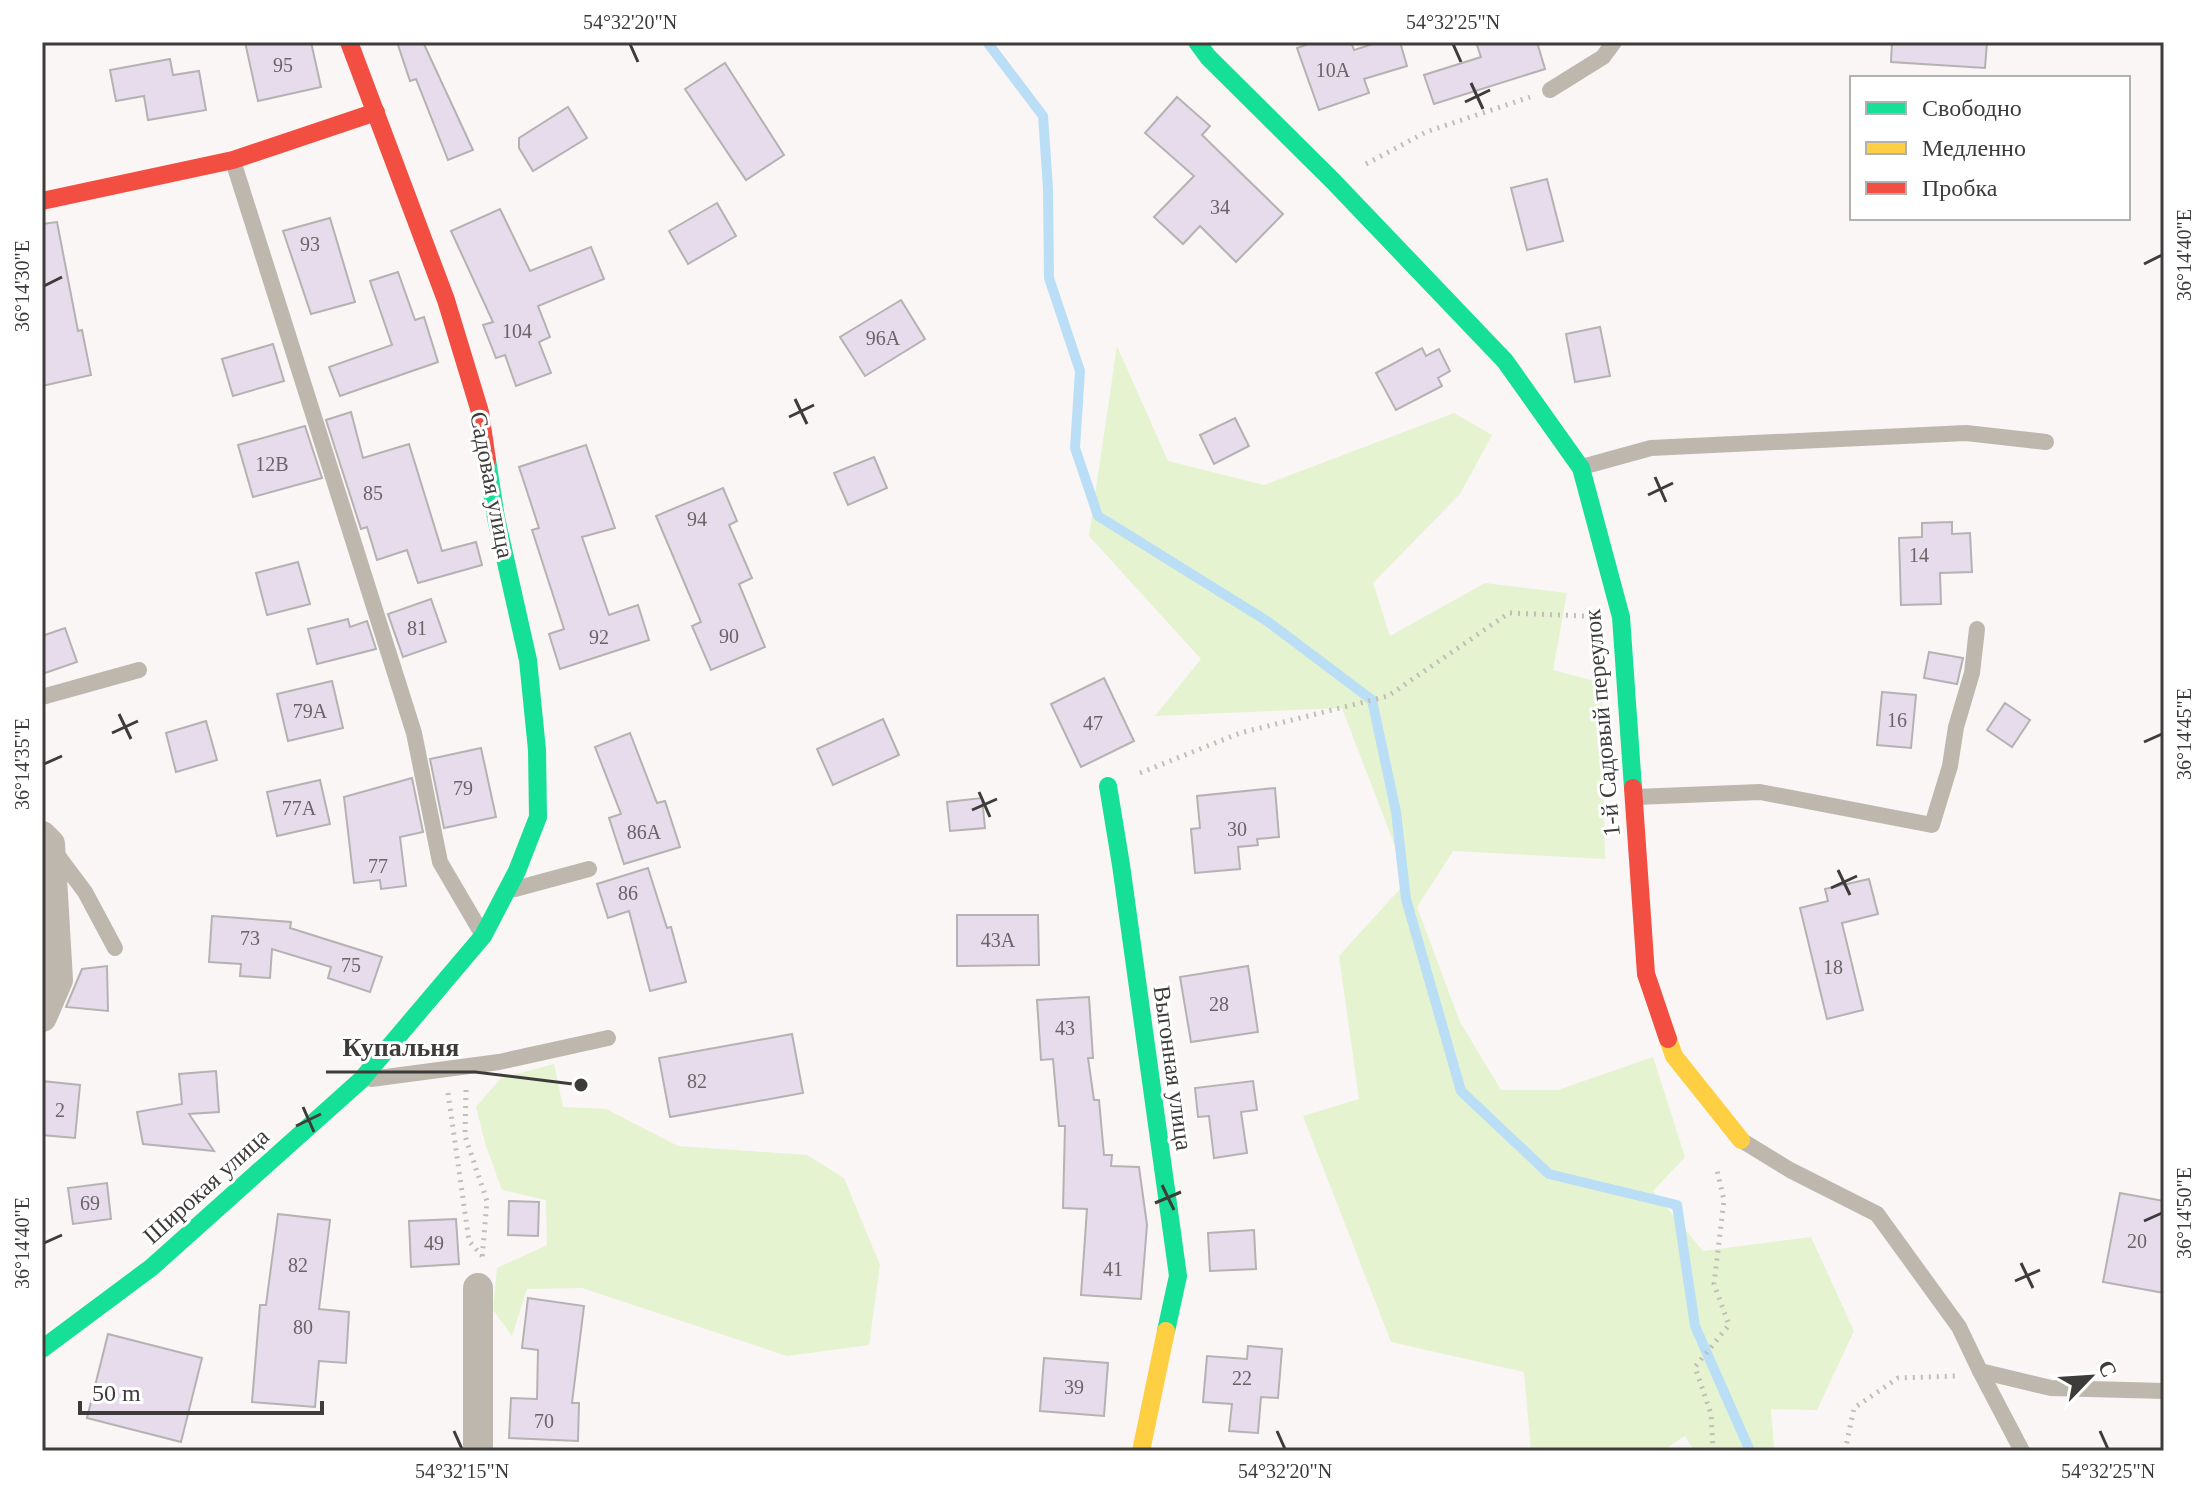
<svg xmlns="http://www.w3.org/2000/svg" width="2206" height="1493" font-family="Georgia,serif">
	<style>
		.green { fill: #e5f3d0 }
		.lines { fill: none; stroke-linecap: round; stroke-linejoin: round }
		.stream { stroke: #bbdef7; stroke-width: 10 }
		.building { fill: #e7dceb; stroke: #b4b2b2; stroke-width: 2 }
		.path { stroke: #c2bdb7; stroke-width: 5; stroke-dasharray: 2 6; stroke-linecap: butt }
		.lane { stroke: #beb7ad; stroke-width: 16 }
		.street { stroke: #beb7ad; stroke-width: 30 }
		.fast { stroke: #16e098; stroke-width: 18 }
		.slow { stroke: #ffcf43; stroke-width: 18 }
		.jam { stroke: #f24e42; stroke-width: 18 }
		.ticks { fill: none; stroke: #3e3c3b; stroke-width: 3 }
		.labels { text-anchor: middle; stroke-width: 6; stroke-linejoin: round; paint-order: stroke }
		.number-label { font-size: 20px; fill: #686467 }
		.street-label { font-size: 24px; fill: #3e3c3b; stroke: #fff }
		.leader { fill: none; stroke: #3e3c3b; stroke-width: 3 }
		.callout-dot { fill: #3e3c3b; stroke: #fff; stroke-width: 3 }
		.callout-label { font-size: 26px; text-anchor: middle; font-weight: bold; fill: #3e3c3b; stroke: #fff; stroke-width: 6; stroke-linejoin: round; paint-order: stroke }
		.neatline { fill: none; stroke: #3e3c3b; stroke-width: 3 }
		.ticks-label { font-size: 20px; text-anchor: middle; fill: #3e3c3b }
	</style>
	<rect width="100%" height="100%" fill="#f9f6f5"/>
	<g class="green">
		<polygon points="1117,346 1168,461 1264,485 1454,413 1492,435 1460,494 1373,583 1390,636 1485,583 1567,593 1553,670 1602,683 1605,859 1453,851 1417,907 1460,1022 1501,1090 1558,1090 1653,1057 1685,1157 1653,1191 1703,1251 1811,1237 1854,1331 1817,1410 1771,1409 1774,1447 1777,1451 1694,1451 1685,1436 1662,1451 1531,1451 1524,1372 1391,1342 1303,1116 1359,1099 1339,956 1408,880 1342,708 1155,716 1201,659 1089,536"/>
		<polygon points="554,1064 563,1107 606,1109 678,1146 807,1155 844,1178 880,1265 869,1345 787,1356 582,1288 527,1289 512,1336 493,1310 497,1268 547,1245 546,1200 502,1190 486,1146 476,1107 501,1078"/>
	</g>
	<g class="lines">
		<polyline class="stream" points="987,42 1043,116 1048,188 1049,278 1080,371 1075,448 1098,516 1267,621 1372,700 1396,812 1406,899 1461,1091 1549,1174 1677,1205 1695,1326 1750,1451"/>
	</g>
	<g class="building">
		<polygon points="245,42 311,42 321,87 258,101"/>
		<polygon points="397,42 423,42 473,150 448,160 416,79 410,81"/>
		<polygon points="1314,42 1351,42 1354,50 1379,42 1400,42 1407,66 1364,79 1369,93 1319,110 1297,48"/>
		<polygon points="1476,42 1537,42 1545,69 1434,104 1424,75 1481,57"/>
		<polygon points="1892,42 1987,42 1985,68 1891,62"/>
		<polygon points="170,59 173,75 199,71 206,110 148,120 144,96 116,101 110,70"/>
		<polygon points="725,63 784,155 746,180 685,89"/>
		<polygon points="1177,97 1210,126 1202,135 1283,214 1236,262 1200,226 1183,244 1154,217 1194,176 1145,133"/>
		<polygon points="568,107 587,138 533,171 519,148 519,138"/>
		<polygon points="1547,179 1563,241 1527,250 1511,188"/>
		<polygon points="717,203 736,236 688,264 669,231"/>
		<polygon points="500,209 530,271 591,247 604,279 538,306 550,337 539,342 551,373 516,386 505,355 496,358 483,325 493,322 451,231"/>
		<polygon points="330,218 355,302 311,314 283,231"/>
		<polygon points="57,222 78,331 82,330 91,375 42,386 42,224"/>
		<polygon points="398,272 415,320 424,317 438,362 340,396 329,367 392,345 370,281"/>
		<polygon points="901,300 925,339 865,376 840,337"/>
		<polygon points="1600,327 1610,376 1575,382 1566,334"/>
		<polygon points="273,344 284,381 233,396 222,359"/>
		<polygon points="1422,348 1426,356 1439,349 1450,371 1438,378 1442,386 1396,410 1376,373"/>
		<polygon points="351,412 363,458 409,444 442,551 476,542 482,565 418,583 407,550 377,560 367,527 361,529 326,420"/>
		<polygon points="1235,418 1249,446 1214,464 1200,435"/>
		<polygon points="305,426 322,478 253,497 238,445"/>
		<polygon points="586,445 615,528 582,537 609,615 638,605 649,640 560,669 549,634 564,629 532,530 539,528 519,467"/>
		<polygon points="874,457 887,488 848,505 834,473"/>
		<polygon points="723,488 737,521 729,525 752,578 739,584 765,647 711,670 692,626 701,622 656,516"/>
		<polygon points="1952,522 1952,534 1970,533 1972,572 1940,573 1941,604 1901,605 1899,538 1922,537 1922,523"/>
		<polygon points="298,562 310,604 267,615 256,573"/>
		<polygon points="431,599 446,642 403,657 388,614"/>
		<polygon points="348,619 350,627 367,621 376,649 317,664 308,629"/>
		<polygon points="65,628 77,662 42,674 42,636"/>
		<polygon points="1929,652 1963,658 1957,684 1924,678"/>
		<polygon points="1104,678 1134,741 1081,767 1051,704"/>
		<polygon points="332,681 343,728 288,741 277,694"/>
		<polygon points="1882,692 1916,695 1911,748 1877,745"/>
		<polygon points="2005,703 2030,720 2012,747 1987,730"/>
		<polygon points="883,719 899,755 833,785 817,749"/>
		<polygon points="206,721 217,760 176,772 166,733"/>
		<polygon points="630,733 657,803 665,801 680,847 624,864 609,818 621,814 595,747"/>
		<polygon points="481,748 496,817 444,828 430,759"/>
		<polygon points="412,778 423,832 400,837 406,886 381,889 380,880 354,883 344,797"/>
		<polygon points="320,780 330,824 277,836 267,792"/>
		<polygon points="1275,788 1279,837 1257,839 1258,845 1238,847 1240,869 1195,873 1191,829 1200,828 1197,796"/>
		<polygon points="982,798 985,828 950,831 947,802"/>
		<polygon points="648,868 667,928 671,927 686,982 650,991 629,911 608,918 597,884"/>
		<polygon points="1869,879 1878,914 1842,923 1863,1010 1827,1019 1800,908 1828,901 1825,889"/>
		<polygon points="957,915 1038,915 1039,965 957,966"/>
		<polygon points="212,916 291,922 290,928 382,957 370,992 328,978 331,967 272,949 270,978 240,976 241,964 209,962"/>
		<polygon points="107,966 108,1011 66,1007 82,969"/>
		<polygon points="1248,966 1258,1032 1191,1042 1180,977"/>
		<polygon points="1089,997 1093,1058 1088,1058 1094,1100 1099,1100 1104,1155 1112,1155 1111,1166 1139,1167 1147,1225 1141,1299 1081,1295 1087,1209 1063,1208 1065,1126 1059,1126 1053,1059 1041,1060 1037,1000"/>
		<polygon points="792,1034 803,1093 670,1117 659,1058"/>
		<polygon points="216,1071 219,1112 189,1114 214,1151 143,1144 137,1112 182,1104 179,1074"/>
		<polygon points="42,1081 80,1085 75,1138 42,1135"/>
		<polygon points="1253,1081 1257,1110 1241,1112 1247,1153 1214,1158 1209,1116 1198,1117 1195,1088"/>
		<polygon points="107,1183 111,1219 73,1224 68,1188"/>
		<polygon points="2120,1193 2164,1201 2164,1293 2103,1282"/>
		<polygon points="509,1201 539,1202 538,1236 508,1235"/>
		<polygon points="278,1214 330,1220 319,1309 349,1312 346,1363 319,1361 315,1407 252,1402 260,1305 266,1305"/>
		<polygon points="456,1219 459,1264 411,1267 409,1221"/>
		<polygon points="1254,1230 1256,1269 1210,1271 1208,1233"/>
		<polygon points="528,1298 584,1306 572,1403 579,1403 578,1441 509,1438 511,1398 537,1399 538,1350 522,1348"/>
		<polygon points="108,1334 202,1358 181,1442 87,1418"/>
		<polygon points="1248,1346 1282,1349 1278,1398 1261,1397 1258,1433 1229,1431 1232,1404 1203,1402 1207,1356 1247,1359"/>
		<polygon points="1044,1358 1108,1363 1104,1416 1040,1411"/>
	</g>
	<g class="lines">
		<g class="path">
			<polyline points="1366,164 1426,132 1530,97"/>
			<polyline points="1140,773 1240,733 1388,696 1509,613 1584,616"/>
			<polyline points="466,1090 465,1136 487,1201 482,1260"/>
			<polyline points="448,1093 469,1241 482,1256"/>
			<polyline points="1713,1451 1711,1414 1695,1367 1729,1325 1714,1284 1724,1200 1716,1166"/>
			<polyline points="1845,1451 1854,1408 1898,1378 1956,1376"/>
		</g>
		<g class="lane">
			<polyline points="1550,90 1603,57 1614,42"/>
			<polyline points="233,161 414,733 440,862 481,932"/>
			<polyline points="1582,467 1651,448 1966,433 2046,442"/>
			<polyline points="42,697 139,670"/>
			<polyline points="1636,797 1760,792 1932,825 1950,766 1956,727 1972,673 1977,629"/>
			<polyline points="55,852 85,892 115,948"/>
			<polyline points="515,889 589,869"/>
			<polyline points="371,1079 499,1062 608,1038"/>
			<polyline points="1741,1140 1790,1170 1877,1214 1959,1327 1980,1371 2051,1388 2164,1391"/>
			<polyline points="1980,1371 2022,1451"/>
		</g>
		<g class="street">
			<polyline points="42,836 50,844 58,980 42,1017"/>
			<polyline points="478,1288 478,1451"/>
		</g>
		<g class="fast">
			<polyline points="1197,42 1208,57 1333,181 1505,361 1581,468 1621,617 1633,788"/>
			<polyline points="1108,786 1121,865 1178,1276 1166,1331"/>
			<polyline points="42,1349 152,1267 361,1080 483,936 517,871 538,817 537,750 528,660 496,518 487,460"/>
		</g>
		<g class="slow">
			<polyline points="1668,1039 1674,1056 1741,1140"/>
			<polyline points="1141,1451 1166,1331"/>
		</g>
		<g class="jam">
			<polyline points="349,42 446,300 480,412 487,460"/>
			<polyline points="42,201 233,160 376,112"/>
			<polyline points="1633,788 1646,974 1668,1039"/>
		</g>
	</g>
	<path class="ticks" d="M630,44L638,62M1453,44L1461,62M1471,83L1483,109M1465,102L1490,90M2144,264L2162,255M44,286L62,277M795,399L807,424M789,417L814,405M1655,477L1666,502M1648,495L1673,483M119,714L131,739M112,733L138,721M2144,742L2162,734M44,764L62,756M979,792L990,817M972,810L997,799M1838,870L1850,895M1831,888L1857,876M303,1107L314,1132M296,1126L321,1114M1162,1185L1174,1210M1155,1203L1181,1192M2144,1221L2162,1213M44,1243L62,1235M2021,1263L2033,1288M2015,1281L2040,1270M454,1431L462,1449M1277,1431L1285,1449M2100,1431L2108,1449"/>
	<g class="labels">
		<g class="number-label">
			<text x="283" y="72">95</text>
			<text x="1333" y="77">10А</text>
			<text x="1220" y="214">34</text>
			<text x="310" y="251">93</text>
			<text x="517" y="338">104</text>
			<text x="883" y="345">96А</text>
			<text x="272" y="471">12В</text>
			<text x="373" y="500">85</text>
			<text x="697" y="526">94</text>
			<text x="1919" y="562">14</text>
			<text x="417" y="635">81</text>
			<text x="729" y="643">90</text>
			<text x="599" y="644">92</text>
			<text x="310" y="718">79А</text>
			<text x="1897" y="727">16</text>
			<text x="1093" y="730">47</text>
			<text x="463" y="795">79</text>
			<text x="299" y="815">77А</text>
			<text x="1237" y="836">30</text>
			<text x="644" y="839">86А</text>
			<text x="378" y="873">77</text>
			<text x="628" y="900">86</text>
			<text x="250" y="945">73</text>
			<text x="998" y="947">43А</text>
			<text x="351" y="972">75</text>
			<text x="1833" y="974">18</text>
			<text x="1219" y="1011">28</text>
			<text x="1065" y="1035">43</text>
			<text x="697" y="1088">82</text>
			<text x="60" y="1117">2</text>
			<text x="90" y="1210">69</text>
			<text x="2137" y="1248">20</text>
			<text x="434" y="1250">49</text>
			<text x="298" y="1272">82</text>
			<text x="1113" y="1276">41</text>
			<text x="303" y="1334">80</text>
			<text x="1242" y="1385">22</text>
			<text x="1074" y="1394">39</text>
			<text x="544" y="1428">70</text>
		</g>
		<g class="street-label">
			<text transform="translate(492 485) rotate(79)" y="8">Садовая улица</text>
			<text transform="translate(1602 723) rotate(-95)" y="8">1-й Садовый переулок</text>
			<text transform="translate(1173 1068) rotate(82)" y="8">Выгонная улица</text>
			<text transform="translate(206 1186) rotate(-42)" y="8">Широкая улица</text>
		</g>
	</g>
	<path class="leader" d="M581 1085L475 1072H326"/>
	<circle class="callout-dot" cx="581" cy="1085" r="8"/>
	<g class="callout-label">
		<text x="401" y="1056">Купальня</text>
	</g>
	<rect width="2206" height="1493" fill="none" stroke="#ffffff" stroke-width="88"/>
	<rect x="1850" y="76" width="280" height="144" fill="#ffffff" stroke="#b2b1b1" stroke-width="2"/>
	<rect x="1866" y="102" width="40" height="12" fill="#16e098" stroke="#b2b1b1" stroke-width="2"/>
	<text x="1922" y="116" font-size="24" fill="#3e3c3b">Свободно</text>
	<rect x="1866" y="142" width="40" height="12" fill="#ffcf43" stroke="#b2b1b1" stroke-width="2"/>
	<text x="1922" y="156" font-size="24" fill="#3e3c3b">Медленно</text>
	<rect x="1866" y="182" width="40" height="12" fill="#f24e42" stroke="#b2b1b1" stroke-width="2"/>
	<text x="1922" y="196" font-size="24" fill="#3e3c3b">Пробка</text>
	<g transform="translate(2090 1377) rotate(65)" stroke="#ffffff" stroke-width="6" paint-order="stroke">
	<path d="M0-6L14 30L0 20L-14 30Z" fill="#3e3c3b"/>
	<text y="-12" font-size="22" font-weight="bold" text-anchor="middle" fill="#3e3c3b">С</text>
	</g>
	<path d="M80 1401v12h242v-12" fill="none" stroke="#3e3c3b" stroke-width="4"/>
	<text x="92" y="1401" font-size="24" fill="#3e3c3b" stroke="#ffffff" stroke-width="6" paint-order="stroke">50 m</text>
	<rect x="44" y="44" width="2118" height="1405" class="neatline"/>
	<g class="ticks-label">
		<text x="630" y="29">54°32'20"N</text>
		<text x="1453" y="29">54°32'25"N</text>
		<text transform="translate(2184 255) rotate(-90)" y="7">36°14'40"E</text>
		<text transform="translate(22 286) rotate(-90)" y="7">36°14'30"E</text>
		<text transform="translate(2184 734) rotate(-90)" y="7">36°14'45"E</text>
		<text transform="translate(22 764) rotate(-90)" y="7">36°14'35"E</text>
		<text transform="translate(2184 1213) rotate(-90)" y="7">36°14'50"E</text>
		<text transform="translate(22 1243) rotate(-90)" y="7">36°14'40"E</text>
		<text x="462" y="1478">54°32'15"N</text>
		<text x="1285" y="1478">54°32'20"N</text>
		<text x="2108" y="1478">54°32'25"N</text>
	</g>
</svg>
